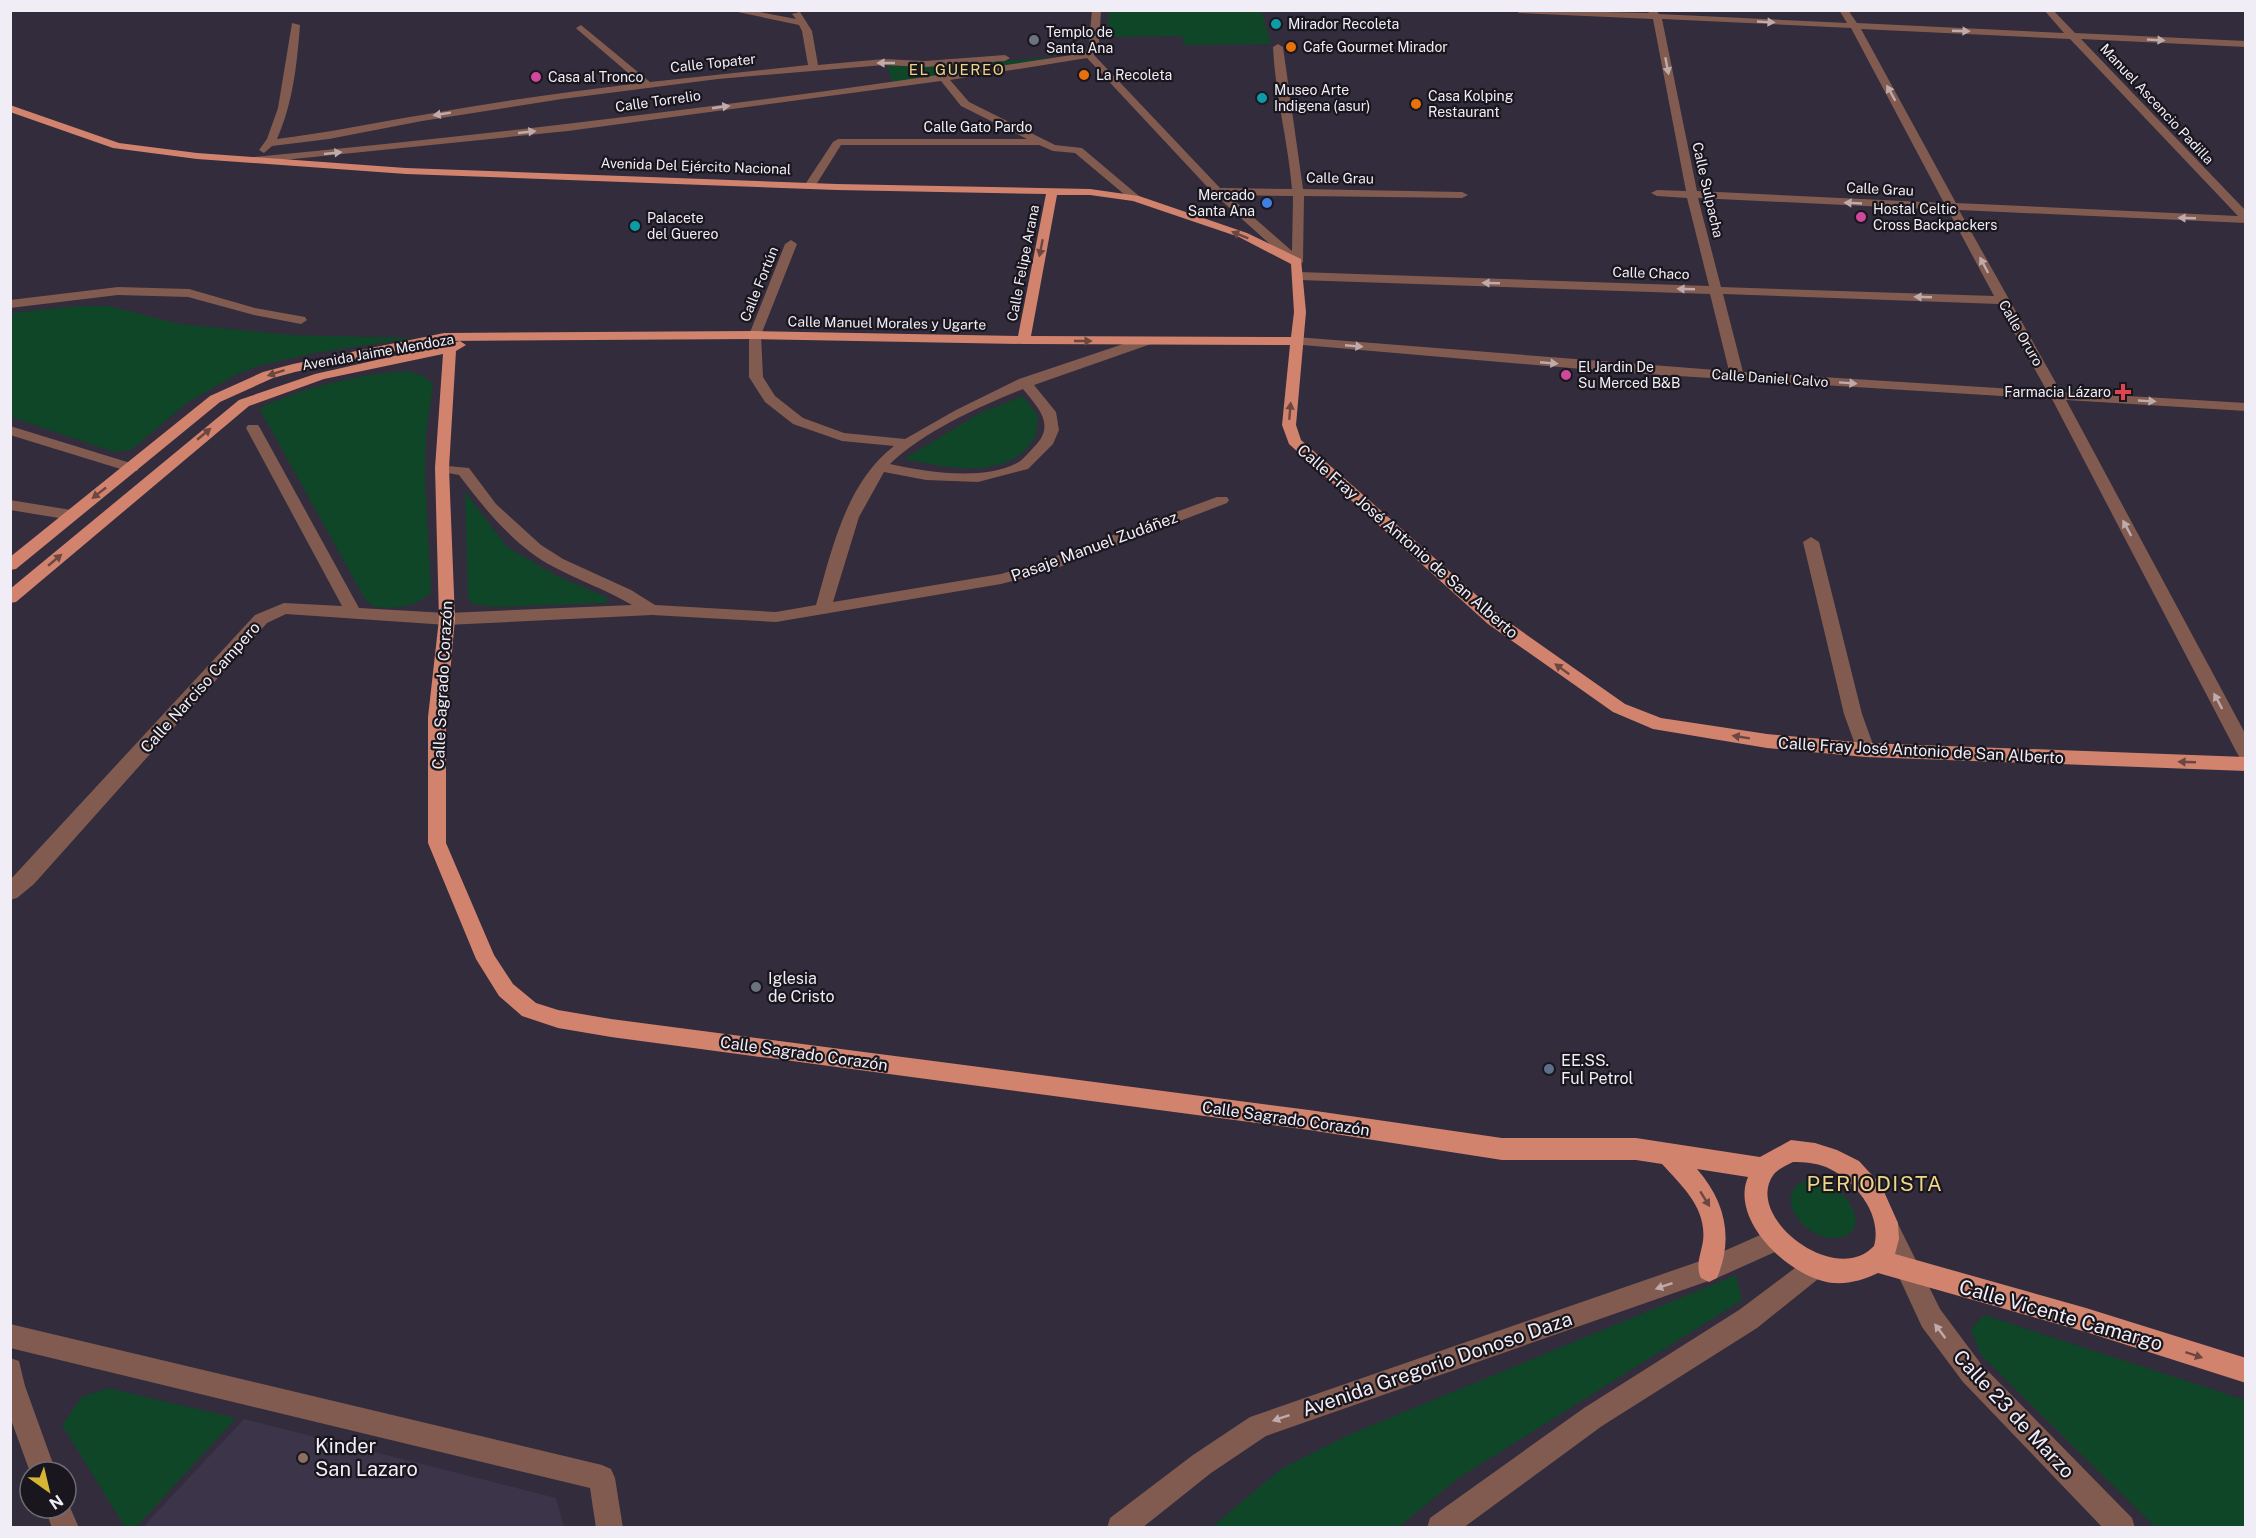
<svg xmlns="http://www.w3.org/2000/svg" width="2256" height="1538" font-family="'Public Sans',sans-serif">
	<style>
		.built { fill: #3c3449 }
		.green { fill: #0f4628 }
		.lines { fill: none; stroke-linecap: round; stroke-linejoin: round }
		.minor { fill: #815b50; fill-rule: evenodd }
		.major { fill: #d1836d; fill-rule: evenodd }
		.oneway { fill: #bfabac }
		.oneway2 { fill: #6c4741 }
		.culture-dot { fill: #0f9aa8; stroke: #19161d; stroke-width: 2 }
		.worship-dot { fill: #6b7280; stroke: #19161d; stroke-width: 2 }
		.food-dot { fill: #e8710a; stroke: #19161d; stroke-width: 2 }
		.hotel-dot { fill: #d1479c; stroke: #19161d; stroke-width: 2 }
		.shop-dot { fill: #3f7fe0; stroke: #19161d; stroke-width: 2 }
		.health-dot { fill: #e0444e; stroke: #19161d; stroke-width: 2 }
		.service-dot { fill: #5c6f8a; stroke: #19161d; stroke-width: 2 }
		.education-dot { fill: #8d6e63; stroke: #19161d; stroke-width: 2 }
		.labels { text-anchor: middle; stroke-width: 4.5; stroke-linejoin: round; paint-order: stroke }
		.far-poi-label { font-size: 14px; fill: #f1edf7; stroke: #19161d; text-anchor: start }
		.far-street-label { font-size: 14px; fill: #f1edf7; stroke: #19161d }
		.far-neighbourhood-label { font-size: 15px; letter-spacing: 1.5px; fill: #edd689; stroke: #19161d }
		.street-label { font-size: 16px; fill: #f1edf7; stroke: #19161d }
		.poi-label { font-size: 16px; fill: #f1edf7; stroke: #19161d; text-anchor: start }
		.near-street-label { font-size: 20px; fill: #f1edf7; stroke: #19161d }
		.near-poi-label { font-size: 20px; fill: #f1edf7; stroke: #19161d; text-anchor: start }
		.near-neighbourhood-label { font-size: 21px; letter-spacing: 1.5px; fill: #edd689; stroke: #19161d }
	</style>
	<rect width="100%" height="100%" fill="#322c3c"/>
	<polygon class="built" points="244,1419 556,1498 564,1527 143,1527"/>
	<g class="green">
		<polygon points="1261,10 1271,44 1184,45 1182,36 1107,37 1109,11"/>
		<polygon points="1058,57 893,84 887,65 922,67"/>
		<polygon points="76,306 109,306 179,324 291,335 413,338 315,353 261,365 237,374 188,402 131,450 114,452 11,417 11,313"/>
		<path d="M408,371L424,376L433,384L426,433L425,479L431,593C412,608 397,609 374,607L365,599L259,408C306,387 356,374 408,371Z"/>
		<path d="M1023,396L1038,416C1037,422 1038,433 1034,439C1007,482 945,467 904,459L980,413Z"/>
		<polygon points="465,492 507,547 555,575 608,598 606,603 497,607 472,604 468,598"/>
		<path d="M1811,1179C1849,1182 1875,1234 1837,1238C1803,1242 1767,1188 1811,1179Z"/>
		<polygon points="1736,1275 1742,1300 1457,1479 1399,1527 1212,1527 1281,1469 1346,1436"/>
		<polygon points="1984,1315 2245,1400 2245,1527 2155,1527 1981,1355 1971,1329"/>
		<polygon points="108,1388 236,1418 136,1527 125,1527 62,1425 82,1397"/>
	</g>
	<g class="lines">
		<g class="minor">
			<path d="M728,10H749L796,19L792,14L800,12L812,31L818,65L884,59L925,61L1005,55L1010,58L1005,61L925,67L884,65L718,79L562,99L422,121L329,139L272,146L264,153L259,150L267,139L278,108L292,23L300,25C297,64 293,103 277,139C326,133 373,123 422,115C494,102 567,92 640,83L578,30L576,28L581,25L650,82L808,65L802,31L799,25Z"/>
			<path d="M1092,10H1101L1099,43L1094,55L1220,188L1292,189C1288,141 1275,94 1273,47L1278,44L1283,47L1303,189L1462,192L1468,195L1462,198L1304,196L1303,262L1297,266L1293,265L1213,193L1087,58L950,80L969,102L1055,145L1082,148L1139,196V200H1131L1075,153L1053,151L1039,145H841L814,188H806L804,186L833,142L838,139H1027L961,106L941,81L568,131L254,163L249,160L254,157C532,131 809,96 1085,53L1089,43ZM1228,195L1293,196L1292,251Z"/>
			<path d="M1515,10L1649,13L1647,10H1656L1659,14L1847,23L1839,10H1848L1857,23L2064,33L2044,10H2053L2075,33L2246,41V47L2081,39L2246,211V223L1959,210L2061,392L2246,403V411L2066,400L2246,735V759L2240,758L2237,753L2052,399L1629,373L1291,344L1290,341L1296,337L1729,371L1710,294L1299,280L1293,276L1299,272L1709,286L1687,198L1657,196L1651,193L1657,190L1686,191L1653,19L1519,13ZM1662,19L1851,28L1944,203L1697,191ZM1861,29L2070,39L2238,216L1956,203ZM1698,198L1948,210L1994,296L1721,287ZM1723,294L1998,304L2047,391L1743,372Z"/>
			<path d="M791,240L797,244L761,335L763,377L775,396L803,418L844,433L905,439L956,410L1019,379L1141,338H1151L1152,341L1151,344L1034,385L1056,412L1059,430L1053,444L1028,469L978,482L926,480L884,472L859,517L833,602L1001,574L1037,563L1217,497H1227L1229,500L1227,503L1049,571L1001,584L776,622L652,615L447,625L286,614L267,623L34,884L17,898L10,900V880L255,615L284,603L342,606L246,428L248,425H258L260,428L359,608L447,613L632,605C607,590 580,581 554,567C515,547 485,509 459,475L437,471L435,468L437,465L469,468L496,504L541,545L563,559L631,590L655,605L776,612L816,605C832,549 846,483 894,446L842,441L793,424L765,402L749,377V335L785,244ZM1023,389C1039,409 1056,425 1034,447C1029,452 1023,460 1017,463C982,481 927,472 890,464C923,432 980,406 1023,389Z"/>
			<polygon points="118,287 189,289 255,308 305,317 307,320 301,324 254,315 188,297 118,295 10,308 10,300"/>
			<polygon points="10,426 137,465 139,468 137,471 127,471 10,435"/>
			<polygon points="10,500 71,510 78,515 71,520 10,510"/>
			<polygon points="1811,537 1819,542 1862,714 1875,750 1872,755 1866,757 1860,755 1857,750 1844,714 1803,542"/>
			<polygon points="1887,1214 1895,1218 1940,1309 1981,1364 2132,1518 2135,1528 2103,1528 1963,1382 1922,1327 1879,1234 1875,1226 1879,1218"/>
			<polygon points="1776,1228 1784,1232 1788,1240 1784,1248 1717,1278 1266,1436 1211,1473 1142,1528 1107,1528 1110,1518 1193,1455 1250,1417 1706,1259"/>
			<polygon points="1815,1255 1823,1259 1827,1267 1823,1275 1757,1328 1602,1426 1463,1528 1427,1528 1430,1518 1584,1408 1739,1310 1807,1259"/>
			<polygon points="10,1324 602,1465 611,1469 615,1478 623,1528 596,1528 590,1488 10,1348"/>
			<polygon points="10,1358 19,1361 25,1386 56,1472 30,1472 10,1417"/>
			<polygon points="66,1498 79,1528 52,1528 45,1508 66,1508"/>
		</g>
		<g class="major">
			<path d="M10,105L119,143L197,153L406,168L837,184L1090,189L1139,196L1247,233L1301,259L1306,312L1296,425L1301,440L1500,616L1625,704L1661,718L1767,734L1866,743L2246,757V771L1866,757L1767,748L1653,729L1613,712L1488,624L1289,444L1282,425L1290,345L1024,344L755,339L444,341L295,372L273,378L220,402L16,569L10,570V557L210,396L263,372L293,364L444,333L755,331L1018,336L1046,194L837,190L406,174L197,159L113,148L10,112ZM1057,195H1090L1133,201L1239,237L1291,264L1294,312L1291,337L1031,336Z"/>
			<path d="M460,341L466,345L456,351L449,468L455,619L446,717V843L494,955L513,984L536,1003L558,1010L611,1019L1309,1110L1502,1138H1636L1760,1157L1791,1140L1815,1143L1837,1150L1859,1161L1881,1185L1898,1223L1899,1239L1895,1254L2086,1308L2246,1358V1383L2086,1332L1878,1273C1863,1280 1850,1284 1833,1283C1791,1279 1729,1221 1748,1177L1697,1169C1725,1201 1734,1238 1717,1278L1709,1282L1701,1278C1695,1266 1701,1254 1703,1241C1707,1208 1682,1186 1662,1164L1636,1160H1502L1309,1130L611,1037L558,1028L522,1016L499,996L476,959L428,843V717L439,619L435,468L443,354L324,379L249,406L16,602L10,603V589L239,400L315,374ZM1793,1162C1804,1162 1816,1163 1826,1167C1854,1179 1883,1214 1874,1246C1835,1288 1742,1216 1774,1174C1778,1169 1787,1165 1793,1162Z"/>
		</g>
	</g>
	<defs><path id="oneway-solid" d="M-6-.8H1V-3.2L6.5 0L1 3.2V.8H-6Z" transform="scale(1.5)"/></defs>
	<g class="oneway">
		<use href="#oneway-solid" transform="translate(1766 22) rotate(3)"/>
		<use href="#oneway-solid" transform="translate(1961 31) rotate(2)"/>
		<use href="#oneway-solid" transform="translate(2156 40) rotate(3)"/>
		<use href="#oneway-solid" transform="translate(886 63) rotate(-180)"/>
		<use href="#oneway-solid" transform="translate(1667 66) rotate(79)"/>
		<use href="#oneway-solid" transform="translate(1891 93) rotate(-119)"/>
		<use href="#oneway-solid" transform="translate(721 107) rotate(-8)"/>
		<use href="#oneway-solid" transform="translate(442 114) rotate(171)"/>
		<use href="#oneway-solid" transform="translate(527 132) rotate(-6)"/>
		<use href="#oneway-solid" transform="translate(333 153) rotate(-6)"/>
		<use href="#oneway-solid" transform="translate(1853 203) rotate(-177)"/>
		<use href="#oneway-solid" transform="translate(2187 218) rotate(-178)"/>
		<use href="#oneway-solid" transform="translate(1984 265) rotate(-118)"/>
		<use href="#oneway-solid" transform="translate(1491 283) rotate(-178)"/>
		<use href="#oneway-solid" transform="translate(1686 289) rotate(-178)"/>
		<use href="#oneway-solid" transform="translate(1923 297) rotate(-178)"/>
		<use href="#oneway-solid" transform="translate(1354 346) rotate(5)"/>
		<use href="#oneway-solid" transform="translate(1549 363) rotate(5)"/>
		<use href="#oneway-solid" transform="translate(1848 383) rotate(4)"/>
		<use href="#oneway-solid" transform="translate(2147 401) rotate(3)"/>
		<use href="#oneway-solid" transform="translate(2127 528) rotate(-118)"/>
		<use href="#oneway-solid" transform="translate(2218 701) rotate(-118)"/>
		<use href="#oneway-solid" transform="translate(1664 1286) rotate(161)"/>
		<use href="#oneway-solid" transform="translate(1940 1331) rotate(-127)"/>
		<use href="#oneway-solid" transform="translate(1281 1418) rotate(161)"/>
	</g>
	<g class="oneway2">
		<use href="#oneway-solid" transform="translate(1240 235) rotate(-158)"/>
		<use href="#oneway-solid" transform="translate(1041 248) rotate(101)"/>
		<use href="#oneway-solid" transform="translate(1083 341)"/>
		<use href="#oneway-solid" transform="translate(276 373) rotate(162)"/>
		<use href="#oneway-solid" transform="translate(1290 411) rotate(-85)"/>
		<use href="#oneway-solid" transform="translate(204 434) rotate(-40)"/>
		<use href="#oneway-solid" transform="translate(99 493) rotate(142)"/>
		<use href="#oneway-solid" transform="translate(55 560) rotate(-40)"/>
		<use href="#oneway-solid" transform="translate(1562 669) rotate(-144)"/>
		<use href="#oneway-solid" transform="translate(1741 737) rotate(-171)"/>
		<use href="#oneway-solid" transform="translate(2187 762) rotate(-178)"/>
		<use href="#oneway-solid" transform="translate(1705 1199) rotate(58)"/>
		<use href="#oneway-solid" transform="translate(2194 1355) rotate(18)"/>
	</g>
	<g class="culture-dot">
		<circle cx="1276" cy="24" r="6"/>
		<circle cx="1262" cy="98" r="6"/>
		<circle cx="635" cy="226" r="6"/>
	</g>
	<g class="worship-dot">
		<circle cx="1034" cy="40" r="6"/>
		<circle cx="756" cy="987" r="6"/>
	</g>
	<g class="food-dot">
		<circle cx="1291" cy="47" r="6"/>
		<circle cx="1084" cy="75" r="6"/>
		<circle cx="1416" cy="104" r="6"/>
	</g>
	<g class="hotel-dot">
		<circle cx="536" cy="77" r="6"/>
		<circle cx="1861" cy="217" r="6"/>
		<circle cx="1566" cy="375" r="6"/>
	</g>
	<circle class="shop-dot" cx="1267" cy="203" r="6"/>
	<path class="health-dot" d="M2120 383h6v6h6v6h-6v6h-6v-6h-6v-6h6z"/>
	<circle class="service-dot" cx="1549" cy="1069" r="6"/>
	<circle class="education-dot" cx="303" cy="1458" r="6"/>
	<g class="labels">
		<g class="far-poi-label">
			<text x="1288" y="29">Mirador Recoleta</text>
			<text x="1046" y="37">Templo de<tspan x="1046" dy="16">Santa Ana</tspan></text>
			<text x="1303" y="52">Cafe Gourmet Mirador</text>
			<text x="1096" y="80">La Recoleta</text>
			<text x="548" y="82">Casa al Tronco</text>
			<text x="1274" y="95">Museo Arte<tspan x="1274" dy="16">Indigena (asur)</tspan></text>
			<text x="1428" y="101">Casa Kolping<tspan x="1428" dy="16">Restaurant</tspan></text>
			<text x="1255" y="200" text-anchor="end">Mercado<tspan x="1255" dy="16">Santa Ana</tspan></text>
			<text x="1873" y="214">Hostal Celtic<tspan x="1873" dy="16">Cross Backpackers</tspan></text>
			<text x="647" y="223">Palacete<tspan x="647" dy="16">del Guereo</tspan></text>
			<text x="1578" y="372">El Jardin De<tspan x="1578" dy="16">Su Merced B&amp;B</tspan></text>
			<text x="2111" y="397" text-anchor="end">Farmacia Lázaro</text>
		</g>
		<g class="far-street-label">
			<text transform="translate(713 63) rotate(-6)" y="5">Calle Topater</text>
			<text transform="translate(658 101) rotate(-8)" y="5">Calle Torrelio</text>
			<text transform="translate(2157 104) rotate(47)" y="5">Manuel Ascencio Padilla</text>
			<text x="978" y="132">Calle Gato Pardo</text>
			<text transform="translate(696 166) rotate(2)" y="5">Avenida Del Ejército Nacional</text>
			<text transform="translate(1340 178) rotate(1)" y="5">Calle Grau</text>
			<text transform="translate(1880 189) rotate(3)" y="5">Calle Grau</text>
			<text transform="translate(1708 190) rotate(77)" y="5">Calle Sulpacha</text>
			<text transform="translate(1023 263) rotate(-79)" y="5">Calle Felipe Arana</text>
			<text transform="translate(1651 273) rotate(2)" y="5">Calle Chaco</text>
			<text transform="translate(759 284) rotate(-68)" y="5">Calle Fortún</text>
			<text transform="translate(887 323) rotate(1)" y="5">Calle Manuel Morales y Ugarte</text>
			<text transform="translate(2021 333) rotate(60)" y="5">Calle Oruro</text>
			<text transform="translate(378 352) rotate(-10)" y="5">Avenida Jaime Mendoza</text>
			<text transform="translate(1770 378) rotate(4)" y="5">Calle Daniel Calvo</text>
		</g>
		<g class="far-neighbourhood-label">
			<text x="957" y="75">EL GUEREO</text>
		</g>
		<g class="street-label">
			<text transform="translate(1408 541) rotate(41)" y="6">Calle Fray José Antonio de San Alberto</text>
			<text transform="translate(1094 546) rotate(-20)" y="6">Pasaje Manuel Zudáñez</text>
			<text transform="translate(442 685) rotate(-87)" y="6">Calle Sagrado Corazón</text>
			<text transform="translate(200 687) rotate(-48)" y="6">Calle Narciso Campero</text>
			<text transform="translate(1921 750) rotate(3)" y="6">Calle Fray José Antonio de San Alberto</text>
			<text transform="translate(804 1053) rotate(8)" y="6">Calle Sagrado Corazón</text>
			<text transform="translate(1286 1118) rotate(8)" y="6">Calle Sagrado Corazón</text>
		</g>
		<g class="poi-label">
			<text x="768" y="984">Iglesia<tspan x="768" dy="18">de Cristo</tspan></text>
			<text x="1561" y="1066">EE.SS.<tspan x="1561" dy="18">Ful Petrol</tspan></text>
		</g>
		<g class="near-street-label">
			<text transform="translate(2061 1315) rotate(16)" y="7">Calle Vicente Camargo</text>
			<text transform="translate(1437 1364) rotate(-19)" y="7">Avenida Gregorio Donoso Daza</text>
			<text transform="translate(2014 1414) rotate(47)" y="7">Calle 23 de Marzo</text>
		</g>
		<g class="near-poi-label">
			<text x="315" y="1453">Kinder<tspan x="315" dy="23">San Lazaro</tspan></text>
		</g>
		<g class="near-neighbourhood-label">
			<text x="1875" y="1191">PERIODISTA</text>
		</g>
	</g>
	<rect width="2256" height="1538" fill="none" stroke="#f1edf7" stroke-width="24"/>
	<g transform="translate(48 1490) rotate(146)"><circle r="28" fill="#19161d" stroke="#6f6c74" stroke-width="1.5"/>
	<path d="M0-4.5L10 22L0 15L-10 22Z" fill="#d7b534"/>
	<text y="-9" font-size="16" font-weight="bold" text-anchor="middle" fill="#f1edf7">N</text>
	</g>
</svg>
